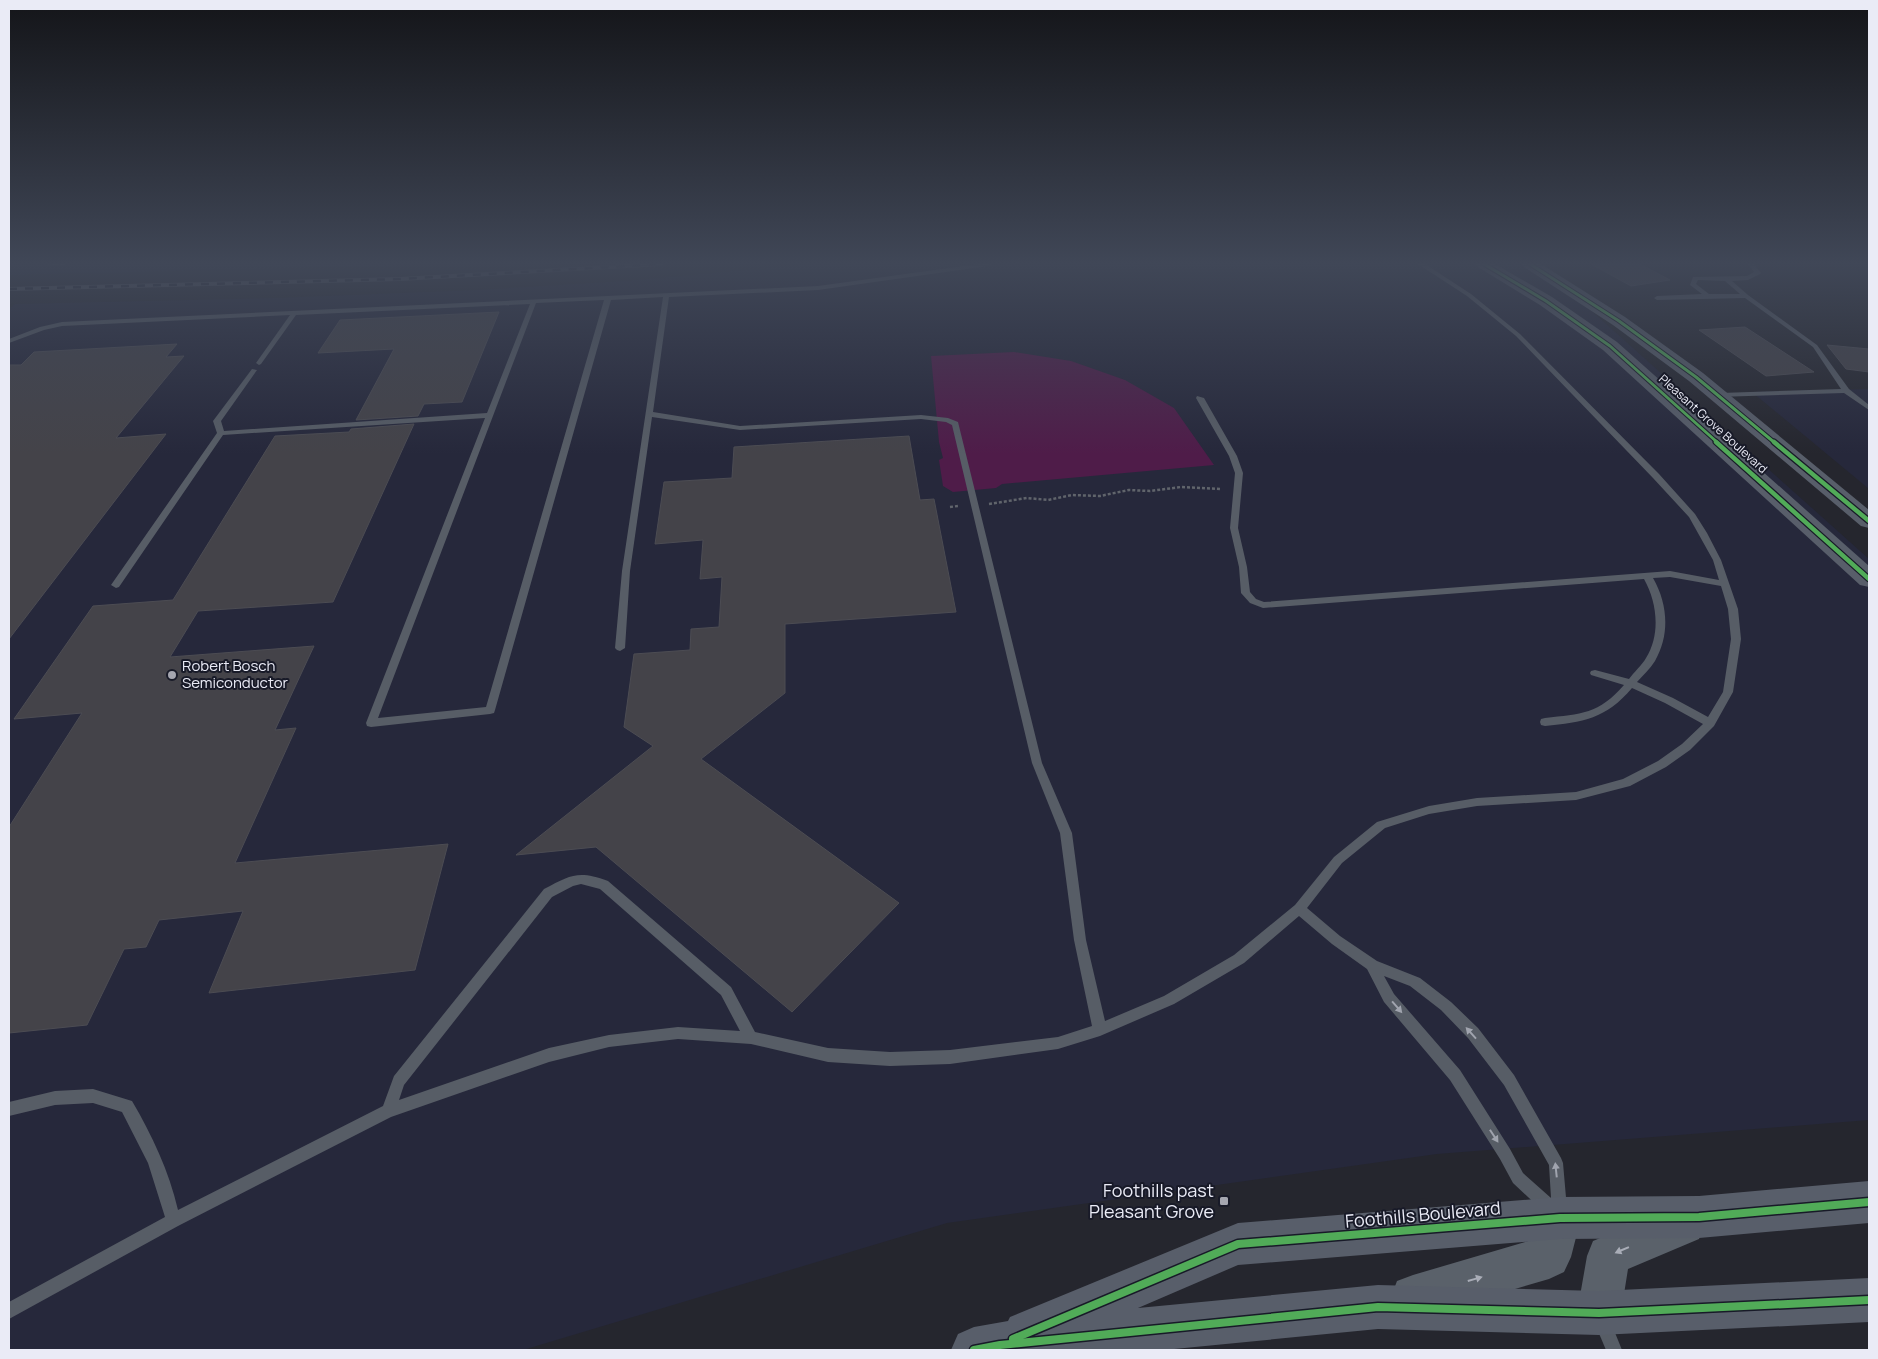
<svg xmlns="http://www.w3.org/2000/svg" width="1878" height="1359" font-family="Manrope,sans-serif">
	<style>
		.built { fill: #26283b }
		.green { fill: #4f1c49 }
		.building { fill: #444349; stroke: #4c4c53 }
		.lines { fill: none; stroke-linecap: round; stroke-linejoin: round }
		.path { stroke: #60646b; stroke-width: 2.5; stroke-dasharray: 3 2; stroke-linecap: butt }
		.service { fill: #575d66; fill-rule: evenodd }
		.secondary { fill: #5a616a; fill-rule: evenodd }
		.primary { fill: #585e6a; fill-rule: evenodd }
		.rail-casing { stroke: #5a5d65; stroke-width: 4 }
		.rail { stroke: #181a28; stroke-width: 2.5; stroke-dasharray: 8; stroke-linecap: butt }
		.cycleway-far2-casing { stroke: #181a28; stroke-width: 5 }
		.cycleway-far1-casing { stroke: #181a28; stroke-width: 7 }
		.cycleway-casing { stroke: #181a28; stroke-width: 11 }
		.cycleway-far2 { stroke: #51ab58; stroke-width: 3 }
		.cycleway-far1 { stroke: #51ab58; stroke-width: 4.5 }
		.cycleway { stroke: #51ab58; stroke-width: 8 }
		.oneway { fill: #a0a4ae }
		.oneway2 { fill: #a9adb7 }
		.poi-dot { fill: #a5a6b0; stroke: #181a28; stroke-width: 2 }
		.labels { text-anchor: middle; stroke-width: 4; stroke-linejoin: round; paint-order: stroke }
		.far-street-label { font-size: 12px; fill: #eaebf6; stroke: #181a28 }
		.poi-label { font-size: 15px; fill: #eaebf6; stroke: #181a28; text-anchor: start }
		.near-poi-label { font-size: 18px; fill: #eaebf6; stroke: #181a28; text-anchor: end }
		.near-street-label { font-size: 18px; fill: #eaebf6; stroke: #181a28 }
	</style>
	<rect width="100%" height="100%" fill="#25262e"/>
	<g class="built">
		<polygon points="9,264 415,264 416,265 9,275"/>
		<polygon points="814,264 1539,264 1869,559 1869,1120 1437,1154 947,1223 523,1350 9,1350 9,309 15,304 276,298 477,290 625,281"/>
		<polygon points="1869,389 1869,489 1752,392"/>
	</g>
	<polygon class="green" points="1014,352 1071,361 1125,380 1174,408 1214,465 1002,484 996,488 953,492 943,486 939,460 943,458 939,442 931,356"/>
	<g class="building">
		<polygon points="1591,264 1640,264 1670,280 1631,286"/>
		<polygon points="499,312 462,402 424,404 418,416 356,420 394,349 318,353 340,320"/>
		<polygon points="1745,327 1814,372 1766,376 1699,330"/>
		<polygon points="177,344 166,357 184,356 116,438 166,434 9,639 9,365 21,365 34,352"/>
		<polygon points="1827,345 1869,349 1869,372 1846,369"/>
		<polygon points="414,424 333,602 198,611 170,657 314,646 275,730 296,728 235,863 448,844 415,970 209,993 243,911 159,920 146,947 124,949 87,1025 9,1033 9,827 82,713 14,719 93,606 173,600 275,436 349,432 351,429"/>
		<polygon points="909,436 920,500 934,499 956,612 785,624 785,693 701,759 899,903 792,1012 596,847 516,855 653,746 624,727 634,654 690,650 691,629 719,627 722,577 700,579 703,540 655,544 664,482 732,478 734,447"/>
	</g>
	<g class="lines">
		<g class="path">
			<polyline points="989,504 1027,498 1048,500 1072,495 1100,496 1129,490 1150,491 1181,487 1221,489"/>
			<polyline points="950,507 958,506"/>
		</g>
		<g class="service">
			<path d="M48,264H66C62,267 52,267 48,264Z"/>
			<path d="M978,264H991L988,266L818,290L669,297L653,412L740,426L921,415L948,418L958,422L1042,763L1072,833L1086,940L1105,1021L1164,996L1234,955L1295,905L1334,857L1377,822L1429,806L1477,798L1576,792L1623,779L1658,761L1682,744L1703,724L1665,703L1632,688C1606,719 1583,722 1545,726L1541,725L1540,722L1541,719L1545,718C1581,714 1599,714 1624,685L1591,675L1590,673L1591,671L1595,670L1629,679C1634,672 1642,665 1646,658C1661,634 1657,602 1644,579L1263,608L1250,603L1241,593L1239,567L1230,528L1235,473L1229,456L1196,398L1197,396L1204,398L1237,456L1243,473L1238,528L1247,567L1250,592L1256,599L1264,602L1670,571L1719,580L1713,560L1689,517L1653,478L1516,336L1467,296L1418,264H1425L1471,294L1520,334L1659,474L1695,514L1707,533L1721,560L1738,609L1741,639L1733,692L1714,726L1690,750L1666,767L1630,786L1576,800L1477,806L1429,814L1385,828L1342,863L1307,908L1340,936L1377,961L1420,978L1451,1002L1478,1028L1514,1075L1561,1158L1563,1163L1567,1209L1564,1214L1559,1217L1553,1213L1549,1215L1544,1212L1513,1183L1500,1159L1450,1080L1384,1002L1367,969L1332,944L1299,916L1244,963L1174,1004L1100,1036L1058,1049L950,1064L890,1066L828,1062L751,1044L678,1039L609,1047L549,1062L391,1117L178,1226L9,1319V1302L165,1217L148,1163L122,1112L93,1103L55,1105L9,1116V1102L55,1091L93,1089L132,1101C152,1135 169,1171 178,1210L383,1106L394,1076L544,889C571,875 578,870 608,881L731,987L755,1032L828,1048L890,1052L950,1050L1058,1037L1092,1026L1074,940L1060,833L1032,763L952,425L946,422L921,419L740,430L652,417L630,571L625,648L620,651L617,650L615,648L622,571L663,297L611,300L495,710L494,713L490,714L371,727L367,726L366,723L485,418L223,435L119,587L116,588L111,585L217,433L213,421L252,369L257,370L221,421L224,431L487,413L530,304L296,315L261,364L259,365L256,363L290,315L62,326L44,330L9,343V339L40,327L62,322L818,286ZM604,300L486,707L378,718L536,303ZM1670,577L1721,586L1728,609L1731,639L1723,692L1708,717L1673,698L1637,682C1643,675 1650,669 1655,661C1670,635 1668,604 1653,578ZM581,884L600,889L721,995L740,1031L678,1027L609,1035L549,1048L399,1100L404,1085L552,897L573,886ZM1384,976L1410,986L1441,1010L1468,1038L1504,1085L1549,1165L1551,1198L1523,1173L1510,1149L1460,1070L1394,994Z"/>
			<path d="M1748,264H1754L1761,273L1760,274L1748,280L1732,281L1748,295L1817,345L1849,389L1869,405V410L1844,393L1717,397L1716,395L1720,393L1841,389L1813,347L1745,298L1657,300L1654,298L1657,296L1702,294L1690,285L1693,277L1747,276L1754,272ZM1698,280L1725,281L1740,294H1709L1696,284Z"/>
			<polygon points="1603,1316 1609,1318 1622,1350 1606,1350 1595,1324 1597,1318"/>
		</g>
		<g class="secondary">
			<polygon points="1560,1197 1575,1203 1581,1218 1571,1257 1564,1272 1549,1279 1413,1319 1397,1313 1391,1297 1397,1281 1413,1275 1532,1240 1545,1203"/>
			<polygon points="1684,1203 1699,1209 1705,1224 1699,1239 1628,1269 1621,1313 1615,1329 1599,1335 1583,1329 1577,1313 1587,1256 1593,1241"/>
		</g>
		<g class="primary">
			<polygon points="1476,264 1495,264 1552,297 1617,342 1869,566 1869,587 1860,585 1603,350 1540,305 1478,267"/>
			<polygon points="1522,264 1541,264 1625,317 1703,373 1869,510 1869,528 1861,526 1689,381 1613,325 1524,267"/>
			<polygon points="1869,1181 1869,1223 1699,1238 1560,1239 1238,1265 1138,1308 1378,1285 1599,1291 1869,1278 1869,1322 1599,1335 1378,1329 1164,1350 951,1350 958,1334 974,1327 1008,1321 1010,1317 1238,1223 1560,1197 1699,1196"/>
		</g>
		<g class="rail-casing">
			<polyline id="rail" points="9,289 400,279 662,264"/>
		</g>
		<use href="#rail" class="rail"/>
		<g class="cycleway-far2-casing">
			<g id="cycleway-far2">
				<polyline points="1484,264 1546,301 1610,346 1718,443"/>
				<polyline points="1530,264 1619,321 1696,377 1775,443"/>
			</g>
		</g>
		<g class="cycleway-far1-casing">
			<g id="cycleway-far1">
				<polyline points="1716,442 1869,579"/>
				<polyline points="1774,442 1869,521"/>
			</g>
		</g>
		<g class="cycleway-casing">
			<g id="cycleway">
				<polyline points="1013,1339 1238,1244 1560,1218 1699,1217 1869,1202"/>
				<polyline points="974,1350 1000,1345 1378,1307 1599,1313 1869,1300"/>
			</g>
		</g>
		<use href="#cycleway-far2" class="cycleway-far2"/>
		<use href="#cycleway-far1" class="cycleway-far1"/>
		<use href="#cycleway" class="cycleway"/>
	</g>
	<defs><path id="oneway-solid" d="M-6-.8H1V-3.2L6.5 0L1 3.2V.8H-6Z" transform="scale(1.25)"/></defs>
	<g class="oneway">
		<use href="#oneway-solid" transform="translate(1397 1007) rotate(49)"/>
		<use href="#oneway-solid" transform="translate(1471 1033) rotate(-132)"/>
		<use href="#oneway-solid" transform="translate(1494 1136) rotate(57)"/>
		<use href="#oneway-solid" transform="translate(1556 1170) rotate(-96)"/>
	</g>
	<g class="oneway2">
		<use href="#oneway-solid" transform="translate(1622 1250) rotate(157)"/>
		<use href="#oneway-solid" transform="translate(1475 1279) rotate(-16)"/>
	</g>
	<linearGradient id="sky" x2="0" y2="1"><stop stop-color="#141519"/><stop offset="0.58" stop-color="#404757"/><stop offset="1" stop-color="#404757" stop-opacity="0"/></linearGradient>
	<rect width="1878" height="454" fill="url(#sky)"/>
	<g class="poi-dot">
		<circle cx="172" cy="675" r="5"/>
		<rect x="1219" y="1196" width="10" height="10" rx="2.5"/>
	</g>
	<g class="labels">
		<g class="far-street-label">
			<text transform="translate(1713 424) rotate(42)" y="4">Pleasant Grove Boulevard</text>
		</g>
		<g class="poi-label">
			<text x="182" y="671">Robert Bosch<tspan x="182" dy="17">Semiconductor</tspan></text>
		</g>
		<g class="near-poi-label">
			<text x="1214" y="1197">Foothills past<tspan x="1214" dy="21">Pleasant Grove</tspan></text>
		</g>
		<g class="near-street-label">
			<text transform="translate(1423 1215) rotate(-5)" y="6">Foothills Boulevard</text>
		</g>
	</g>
	<rect width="1878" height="1359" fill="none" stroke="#eaebf6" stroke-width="20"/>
</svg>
